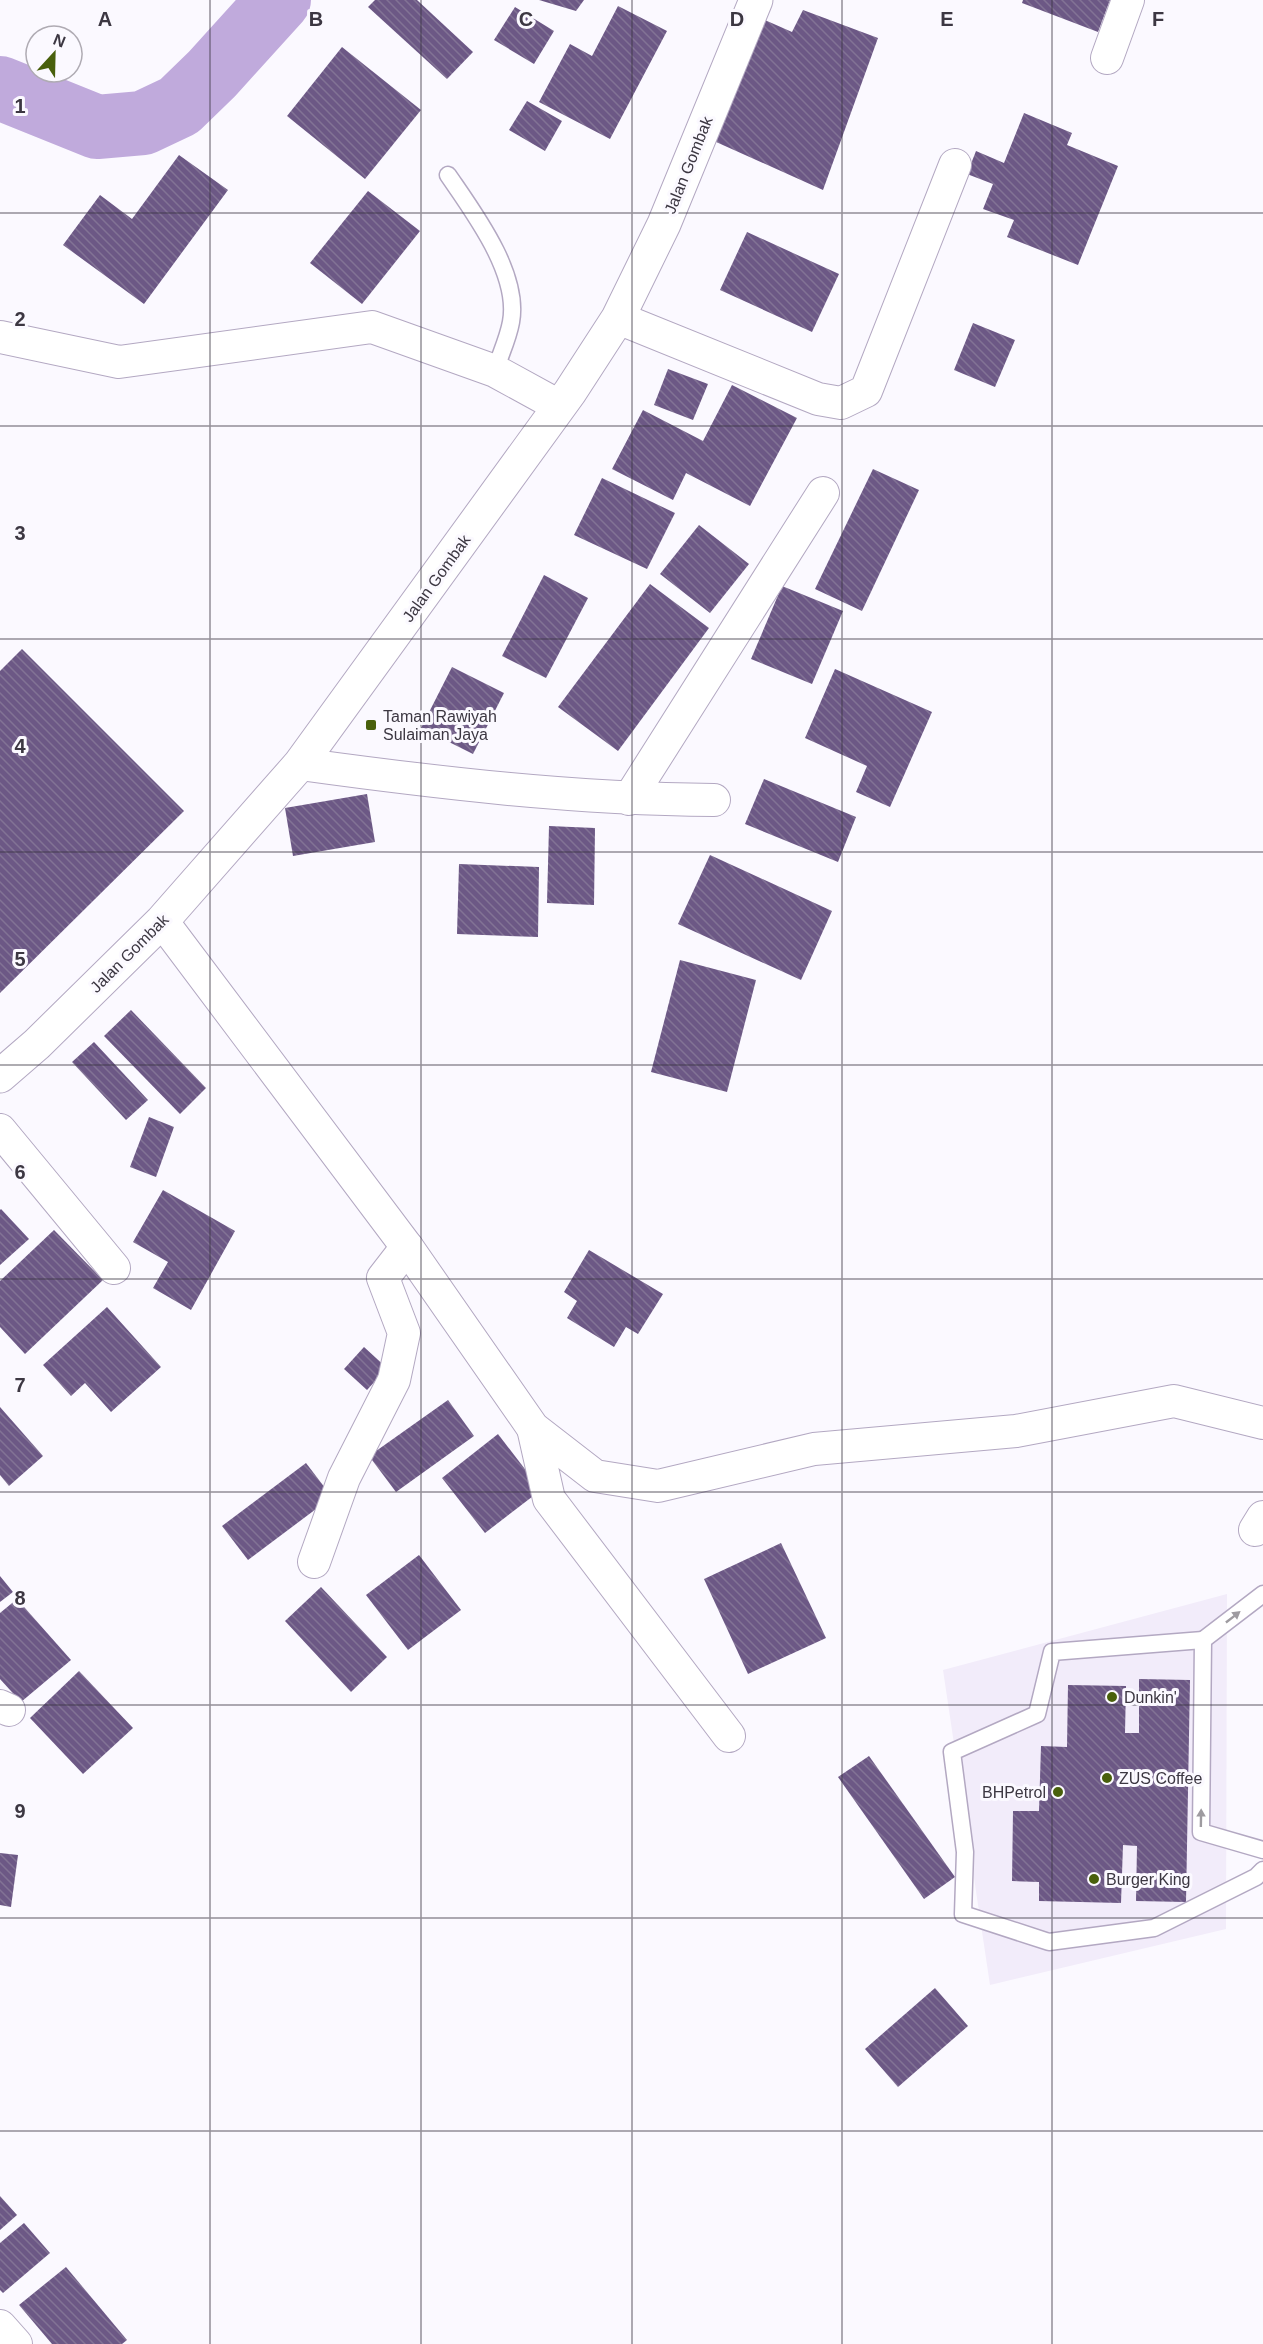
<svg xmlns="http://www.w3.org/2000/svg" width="1263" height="2344" font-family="Helvetica,sans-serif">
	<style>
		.built { fill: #f2ecfa }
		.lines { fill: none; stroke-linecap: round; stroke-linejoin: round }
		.river { stroke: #c0aadc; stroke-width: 64 }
		.building { fill: url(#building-back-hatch) }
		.lane-casing { stroke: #b3a8c2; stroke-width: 19 }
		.street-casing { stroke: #b3a8c2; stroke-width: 34 }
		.secondary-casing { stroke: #b3a8c2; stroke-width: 35 }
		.lane { stroke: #fff; stroke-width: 16 }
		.street { stroke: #fff; stroke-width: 32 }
		.secondary { stroke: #fff; stroke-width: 33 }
		.oneway { fill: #9e9ba0 }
		.grid { fill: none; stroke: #3c3742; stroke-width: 1.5; stroke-opacity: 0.55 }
		.poi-dot { fill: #49600c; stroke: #fbf9ff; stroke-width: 2 }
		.labels { text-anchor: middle; stroke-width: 6; stroke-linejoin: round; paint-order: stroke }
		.street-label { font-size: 16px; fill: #3c3742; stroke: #fbf9ff }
		.poi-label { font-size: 16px; fill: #3c3742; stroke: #fbf9ff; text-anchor: start }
		.grid-label { font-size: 20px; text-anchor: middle; font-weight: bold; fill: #3c3742; stroke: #fbf9ff; stroke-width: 6; stroke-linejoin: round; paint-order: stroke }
	</style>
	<defs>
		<pattern id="building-back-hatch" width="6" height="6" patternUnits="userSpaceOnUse" patternTransform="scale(1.5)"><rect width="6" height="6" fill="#6c5885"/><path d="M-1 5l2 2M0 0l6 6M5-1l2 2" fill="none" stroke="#827395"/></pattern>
	</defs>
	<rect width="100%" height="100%" fill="#fbf9ff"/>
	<polygon class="built" points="1227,1594 1226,1929 990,1985 943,1670"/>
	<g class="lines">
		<polyline class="river" points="0,88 97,127 143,123 179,106 212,74 279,0"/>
	</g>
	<g class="building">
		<polygon points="375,0 417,0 473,52 447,79 368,7"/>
		<polygon points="539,0 584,0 576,11"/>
		<polygon points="1023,0 1110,0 1098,32 1022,3"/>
		<polygon points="618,6 667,31 610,139 539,102 570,44 592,56"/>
		<polygon points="515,7 554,31 534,64 494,40"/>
		<polygon points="803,10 878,38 823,190 705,137 758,17 792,32"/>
		<polygon points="342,47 421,110 365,179 287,116"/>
		<polygon points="527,101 562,121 545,151 509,130"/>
		<polygon points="1024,113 1072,133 1067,145 1118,166 1078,265 1007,237 1014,220 983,209 993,184 967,174 976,151 1004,163"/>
		<polygon points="179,155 228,190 144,304 63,245 100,195 132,219"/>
		<polygon points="368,191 420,231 362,304 310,263"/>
		<polygon points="747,232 839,274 812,332 720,290"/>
		<polygon points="973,323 1015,340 995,387 954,370"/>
		<polygon points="668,369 708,384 693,420 654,405"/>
		<polygon points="732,385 797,418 750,506 686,473 673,500 612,469 643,410 703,441"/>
		<polygon points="873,469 919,490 862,611 815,589"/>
		<polygon points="602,478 675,513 647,569 574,535"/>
		<polygon points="699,525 749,564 710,613 660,574"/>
		<polygon points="544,575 588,598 546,678 502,656"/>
		<polygon points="650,584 709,628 618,751 558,707"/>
		<polygon points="782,586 843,611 812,684 751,659"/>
		<polygon points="22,649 184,811 0,993 0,671"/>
		<polygon points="452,667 504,693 473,754 421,728"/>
		<polygon points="835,669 932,712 890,807 856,792 867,766 805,738"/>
		<polygon points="764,779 856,817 838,862 745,824"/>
		<polygon points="367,794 375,842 293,856 285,808"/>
		<polygon points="549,826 595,828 594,905 547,903"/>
		<polygon points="710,855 832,911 801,980 678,924"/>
		<polygon points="459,864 539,867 538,937 457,934"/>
		<polygon points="680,960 756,980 727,1092 651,1072"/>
		<polygon points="131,1010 206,1088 180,1114 104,1036"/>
		<polygon points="94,1042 148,1100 126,1120 72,1062"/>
		<polygon points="149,1117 174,1127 156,1177 130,1167"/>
		<polygon points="163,1190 235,1231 191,1310 153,1288 168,1262 133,1242"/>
		<polygon points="1,1209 29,1239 0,1265 0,1210"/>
		<polygon points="54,1230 103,1280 25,1354 0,1327 0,1281"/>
		<polygon points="589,1250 663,1294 638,1334 626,1327 614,1347 567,1318 577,1301 564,1292"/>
		<polygon points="107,1307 161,1367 111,1412 85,1383 71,1396 43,1365"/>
		<polygon points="364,1347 387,1368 367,1390 344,1369"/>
		<polygon points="448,1400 474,1436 396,1492 369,1456"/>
		<polygon points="0,1407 43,1456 9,1486 0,1475"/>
		<polygon points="498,1434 541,1490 485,1533 442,1478"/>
		<polygon points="306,1463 332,1497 248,1560 222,1526"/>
		<polygon points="781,1543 826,1638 748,1674 704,1579"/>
		<polygon points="419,1555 461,1610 408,1650 366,1595"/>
		<polygon points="0,1576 13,1592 0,1602"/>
		<polygon points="321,1587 387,1657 351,1692 285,1621"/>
		<polygon points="17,1599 71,1660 21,1702 0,1679 0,1613"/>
		<polygon points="79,1671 133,1728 83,1774 30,1718"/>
		<polygon points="1139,1679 1190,1680 1186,1902 1136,1901 1137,1846 1123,1845 1121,1903 1039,1901 1039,1882 1012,1881 1013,1811 1039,1811 1041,1746 1067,1747 1068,1685 1126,1686 1125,1733 1139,1733"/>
		<polygon points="869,1756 955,1877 924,1899 838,1777"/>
		<polygon points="0,1853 18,1855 11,1907 0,1905"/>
		<polygon points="935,1988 968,2026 898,2087 865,2049"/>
		<polygon points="0,2196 17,2215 0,2230"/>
		<polygon points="24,2223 50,2253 3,2293 0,2290 0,2243"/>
		<polygon points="66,2267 127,2340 122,2344 52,2344 19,2305"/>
	</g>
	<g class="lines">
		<g class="lane-casing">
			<g id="lane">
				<path d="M448,175C474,213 520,274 511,322C508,339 500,355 495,371"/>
				<polyline points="1263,1594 1203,1640 1201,1832 1263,1850"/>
				<polyline points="1203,1640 1052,1652 1037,1714 952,1752 965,1852 963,1914 1049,1942 1154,1928 1256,1877 1263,1870"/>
			</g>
		</g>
		<g class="street-casing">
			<g id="street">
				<polyline points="1107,58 1128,0"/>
				<polyline points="618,318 818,399 841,403 866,391 955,165"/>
				<polyline points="0,337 119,362 372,327 495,371 559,406"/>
				<path d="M300,764C438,783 575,799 714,800"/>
				<polyline points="629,799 823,493"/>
				<polyline points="162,921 407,1247 533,1428 595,1476 658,1486 814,1449 1016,1431 1174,1401 1263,1423"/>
				<polyline points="0,1130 114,1268"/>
				<polyline points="533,1428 549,1499 729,1736"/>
				<polyline points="1255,1530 1263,1517"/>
				<polyline points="314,1562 344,1478 394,1380 404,1333 383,1278 407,1247"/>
				<polyline points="0,1706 9,1710"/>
				<polyline points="0,2326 16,2344"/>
			</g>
		</g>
		<g class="secondary-casing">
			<polyline id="secondary" points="0,1076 37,1044 162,921 300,764 570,392 618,318 664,224 756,0"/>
		</g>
		<use href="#lane" class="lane"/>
		<use href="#street" class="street"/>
		<use href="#secondary" class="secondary"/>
	</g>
	<defs><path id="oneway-solid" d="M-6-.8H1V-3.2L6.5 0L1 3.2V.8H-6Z" transform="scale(1.5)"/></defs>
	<g class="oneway">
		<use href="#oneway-solid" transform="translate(1233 1617) rotate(-38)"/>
		<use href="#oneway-solid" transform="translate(1201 1818) rotate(-89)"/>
	</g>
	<path class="grid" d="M210,0V2344M421,0V2344M632,0V2344M842,0V2344M1052,0V2344M0,213H1263M0,426H1263M0,639H1263M0,852H1263M0,1065H1263M0,1279H1263M0,1492H1263M0,1705H1263M0,1918H1263M0,2131H1263"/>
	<g class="poi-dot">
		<rect x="365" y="719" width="12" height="12" rx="3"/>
		<circle cx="1112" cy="1697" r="6"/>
		<circle cx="1107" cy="1778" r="6"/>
		<circle cx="1058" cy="1792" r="6"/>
		<circle cx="1094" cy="1879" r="6"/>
	</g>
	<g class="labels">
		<g class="street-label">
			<text transform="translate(688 165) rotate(-68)" y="6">Jalan Gombak</text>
			<text transform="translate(436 578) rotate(-54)" y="6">Jalan Gombak</text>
			<text transform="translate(129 953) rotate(-45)" y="6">Jalan Gombak</text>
		</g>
		<g class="poi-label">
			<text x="383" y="722">Taman Rawiyah<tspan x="383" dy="18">Sulaiman Jaya</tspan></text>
			<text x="1124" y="1703">Dunkin'</text>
			<text x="1119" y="1784">ZUS Coffee</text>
			<text x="1046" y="1798" text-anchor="end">BHPetrol</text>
			<text x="1106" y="1885">Burger King</text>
		</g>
	</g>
	<g class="grid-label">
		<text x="105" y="26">A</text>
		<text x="316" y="26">B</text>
		<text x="526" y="26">C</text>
		<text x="737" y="26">D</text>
		<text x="947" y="26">E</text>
		<text x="1158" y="26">F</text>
		<text x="20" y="113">1</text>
		<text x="20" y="326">2</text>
		<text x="20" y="540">3</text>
		<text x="20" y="753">4</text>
		<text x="20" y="966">5</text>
		<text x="20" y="1179">6</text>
		<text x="20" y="1392">7</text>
		<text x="20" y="1605">8</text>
		<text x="20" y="1818">9</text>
	</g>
	<g transform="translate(54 54) rotate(22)"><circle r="28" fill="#fbf9ff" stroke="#afabb3" stroke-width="1.5"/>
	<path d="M0-4.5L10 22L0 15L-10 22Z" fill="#49600c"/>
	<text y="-9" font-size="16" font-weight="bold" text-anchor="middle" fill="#3c3742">N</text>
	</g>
</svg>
